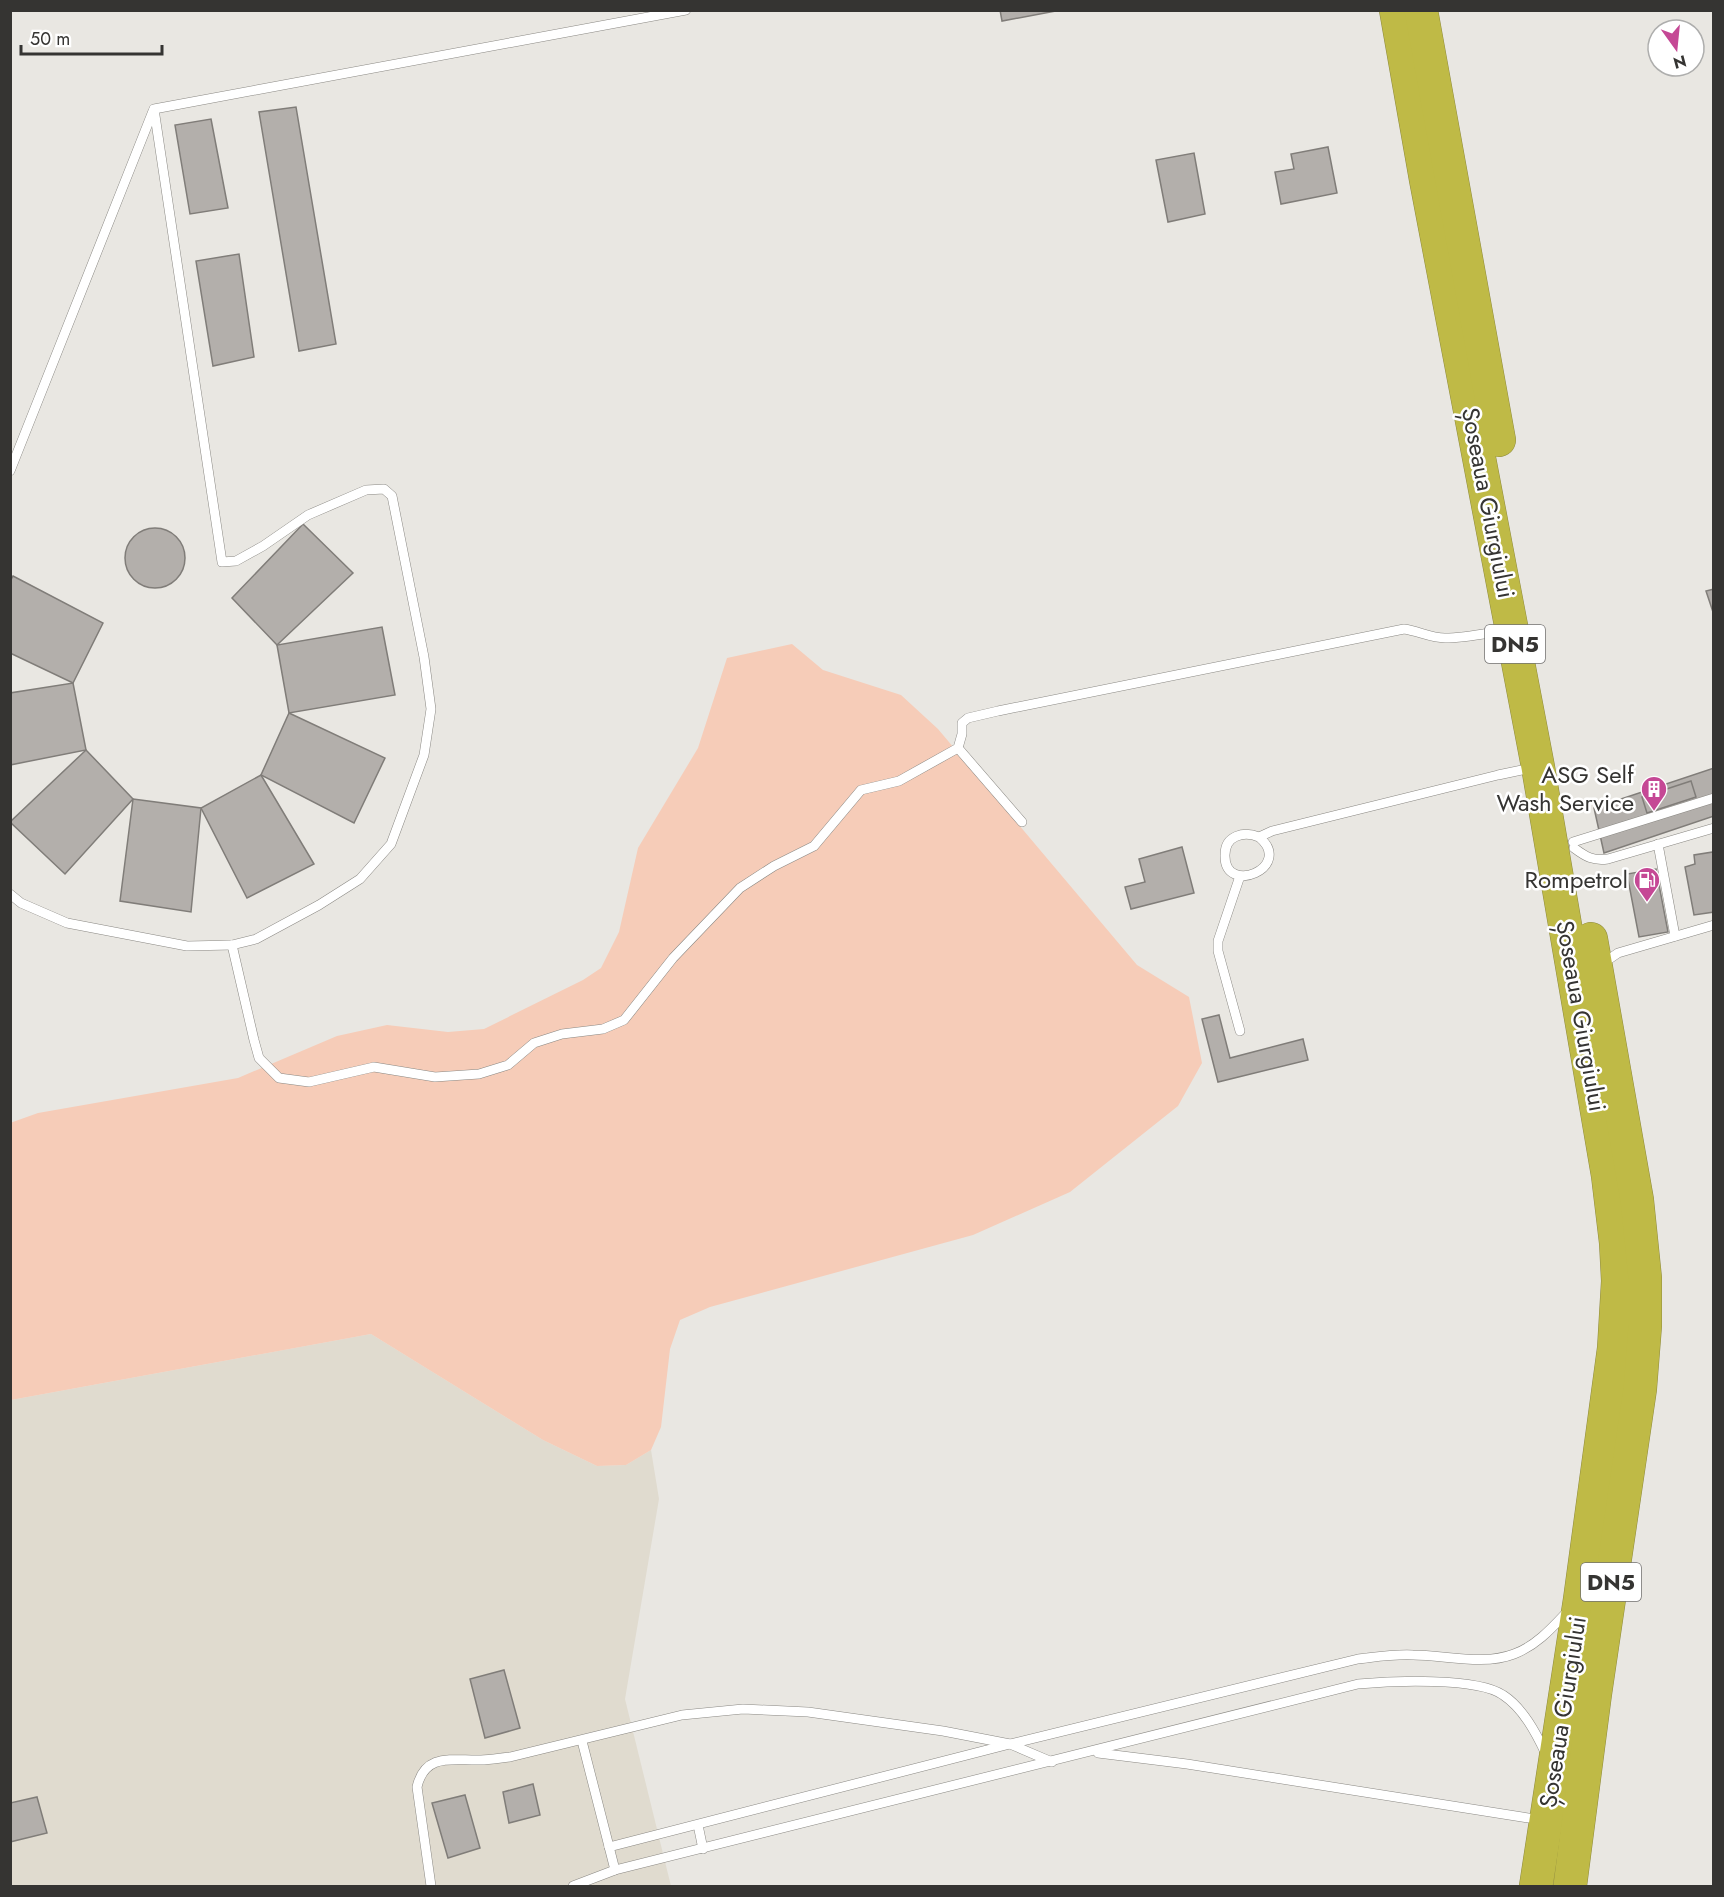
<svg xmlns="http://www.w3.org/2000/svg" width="1724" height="1897" font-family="Jost,sans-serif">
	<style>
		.built { fill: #e0dbcf }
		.green { fill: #f6ccb8 }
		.building { fill: #b3afab; stroke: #807d79; stroke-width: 1.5 }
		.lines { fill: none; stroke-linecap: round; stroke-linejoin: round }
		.lane-casing { stroke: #8a8883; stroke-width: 10 }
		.highway-casing { stroke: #8f8b3f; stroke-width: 34 }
		.lane { stroke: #fff; stroke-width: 9 }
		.highway { stroke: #bfba46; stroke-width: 33 }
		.labels { text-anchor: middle; stroke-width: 5; stroke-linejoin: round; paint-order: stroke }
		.shield { fill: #fff; stroke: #727170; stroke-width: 1.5 }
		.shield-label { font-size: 22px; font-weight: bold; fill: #353432 }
		.street-label { font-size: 24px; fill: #353432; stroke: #fff }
		.poi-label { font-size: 24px; fill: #353432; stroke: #fff; text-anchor: end }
	</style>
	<rect width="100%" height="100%" fill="#e9e7e2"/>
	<polygon class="built" points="371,1334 543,1440 597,1466 626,1465 651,1450 659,1499 625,1699 671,1886 11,1886 11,1400"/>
	<polygon class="green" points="792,644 823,670 901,695 938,729 1137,965 1189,997 1202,1063 1178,1106 1070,1192 973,1235 710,1307 680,1320 670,1349 661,1427 651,1450 626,1465 597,1466 543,1440 371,1334 11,1400 10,1123 38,1113 238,1078 337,1036 387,1025 448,1032 484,1029 583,980 601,968 619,932 638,848 698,748 727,658"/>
	<g class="building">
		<polygon points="1000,10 1061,10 1002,21"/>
		<polygon points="296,107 336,344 299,351 259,112"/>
		<polygon points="211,119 228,208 190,214 175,125"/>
		<polygon points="1328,147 1337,193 1281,204 1275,172 1294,169 1291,154"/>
		<polygon points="1194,153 1205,214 1168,222 1156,160"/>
		<polygon points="239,254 254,357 213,366 196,261"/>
		<polygon points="303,524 353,573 277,645 232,598"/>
		<circle cx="155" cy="558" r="30"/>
		<polygon points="13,576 103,623 73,683 10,653 10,581"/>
		<polygon points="1714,589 1714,615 1706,591"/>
		<polygon points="382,627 395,695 289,713 277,645"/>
		<polygon points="73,683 86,750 10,765 10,693"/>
		<polygon points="289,713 385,758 354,823 261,775"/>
		<polygon points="86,750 133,799 65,874 10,822"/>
		<polygon points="1714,768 1714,816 1604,853 1594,808"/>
		<polygon points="261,775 314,864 247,898 201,808"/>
		<polygon points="1691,781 1696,797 1647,813 1642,797"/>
		<polygon points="133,799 201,808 191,912 120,901"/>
		<polygon points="1182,847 1194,893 1131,909 1125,887 1145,882 1139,859"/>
		<polygon points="1713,852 1714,912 1694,915 1685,867 1695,864 1694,855"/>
		<polygon points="1656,869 1668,932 1639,937 1627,874"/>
		<polygon points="1219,1015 1230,1058 1303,1039 1308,1060 1218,1082 1202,1019"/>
		<polygon points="504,1670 520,1728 485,1738 470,1679"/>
		<polygon points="533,1784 540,1815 509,1823 503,1792"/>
		<polygon points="465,1795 480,1848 448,1858 432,1803"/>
		<polygon points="37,1797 47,1833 10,1842 10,1803"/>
	</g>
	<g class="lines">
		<g class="lane-casing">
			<g id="lane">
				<polyline points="10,471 153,111"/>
				<polyline points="958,748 1022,822"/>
				<path d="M1259,837C1295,867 1224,897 1225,855C1225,835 1244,831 1259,837L1272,831L1498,775L1531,768"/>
				<polyline points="1573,842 1714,798"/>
				<polyline points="1658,844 1675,936"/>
				<path d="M1574,848C1586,857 1593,861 1608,859L1714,828"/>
				<polyline points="10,894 21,903 67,923 187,946 232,945 256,939 319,905 360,879 391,844 424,755 431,709 424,657 392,496 384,489 366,490 308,515 263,546 236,561 222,562 154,109 686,10"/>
				<path d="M232,945L254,1040L259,1058L279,1078L309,1082L374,1067L435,1077L479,1074L508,1065L534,1043L562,1034L603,1029L624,1020L673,958L740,888L774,866L814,846L861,790L899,781L958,748L962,734V723L968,718L998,711L1404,629C1418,631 1431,638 1445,638C1466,638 1487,633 1507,630"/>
				<polyline points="1602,964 1618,953 1714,925"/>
				<polyline points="1240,1031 1218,951 1218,941 1240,876"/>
				<polyline points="582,1741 615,1870"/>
				<polyline points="1098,1753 1187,1764 1541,1820"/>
				<polyline points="698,1825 703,1849"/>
				<path d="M609,1847L1010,1744L1358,1659C1376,1657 1394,1654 1413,1655C1445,1655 1483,1666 1514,1654C1536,1646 1552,1628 1568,1611"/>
				<path d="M431,1886L417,1787C425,1752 453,1761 481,1760C490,1760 500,1758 510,1757L682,1715L743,1709L808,1712L943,1731L1010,1744L1052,1762"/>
				<path d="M573,1886L615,1870L1358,1684C1391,1681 1477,1677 1503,1695C1523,1708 1536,1733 1546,1754"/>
			</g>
		</g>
		<g class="highway-casing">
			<g id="highway">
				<polyline points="1396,10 1426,180 1538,767 1608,1176 1616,1243 1618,1281 1614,1348 1580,1599 1536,1886"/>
				<polyline points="1421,10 1499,440"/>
				<polyline points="1570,1886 1595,1694 1640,1389 1645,1326 1645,1278 1637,1200 1591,939"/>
			</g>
		</g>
		<use href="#lane" class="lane"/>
		<use href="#highway" class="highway"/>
	</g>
	<defs>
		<g id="building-pin" transform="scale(1.35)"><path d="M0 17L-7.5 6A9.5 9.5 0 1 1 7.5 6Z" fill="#c54895" stroke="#fff"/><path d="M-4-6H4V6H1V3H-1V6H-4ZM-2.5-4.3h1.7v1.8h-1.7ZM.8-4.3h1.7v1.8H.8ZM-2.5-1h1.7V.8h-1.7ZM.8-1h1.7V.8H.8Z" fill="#fff"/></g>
		<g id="fuel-pin" transform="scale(1.35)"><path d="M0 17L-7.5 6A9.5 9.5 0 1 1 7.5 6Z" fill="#c54895" stroke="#fff"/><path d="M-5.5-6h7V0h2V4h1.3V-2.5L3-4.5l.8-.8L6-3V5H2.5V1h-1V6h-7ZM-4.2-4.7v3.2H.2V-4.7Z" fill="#fff"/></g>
	</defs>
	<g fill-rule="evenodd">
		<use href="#building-pin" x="1654" y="789"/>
		<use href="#fuel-pin" x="1647" y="880"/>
	</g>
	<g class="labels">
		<g class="shield">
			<rect x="1485" y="625" width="60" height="38" rx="4.5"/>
			<rect x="1581" y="1563" width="60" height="38" rx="4.5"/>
		</g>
		<g class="shield-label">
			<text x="1515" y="652">DN5</text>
			<text x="1611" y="1590">DN5</text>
		</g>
		<g class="street-label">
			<text transform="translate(1488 503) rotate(79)" y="8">Șoseaua Giurgiului</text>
			<text transform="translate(1581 1016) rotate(80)" y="8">Șoseaua Giurgiului</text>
			<text transform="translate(1563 1712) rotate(-81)" y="8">Șoseaua Giurgiului</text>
		</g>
		<g class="poi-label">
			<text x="1634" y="783">ASG Self<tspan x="1634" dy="28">Wash Service</tspan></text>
			<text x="1628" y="888">Rompetrol</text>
		</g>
	</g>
	<rect width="1724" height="1897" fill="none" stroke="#353432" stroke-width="24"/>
	<g transform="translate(1676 48) rotate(165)"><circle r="28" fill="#ffffff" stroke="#aeaead" stroke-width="1.5"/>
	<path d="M0-4.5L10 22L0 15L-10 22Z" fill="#c54895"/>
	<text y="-9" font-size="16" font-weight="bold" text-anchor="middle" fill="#353432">N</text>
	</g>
	<path d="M21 45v9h141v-9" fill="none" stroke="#353432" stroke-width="3"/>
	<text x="30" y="45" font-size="18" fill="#353432" stroke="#ffffff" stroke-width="4.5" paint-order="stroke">50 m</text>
</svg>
